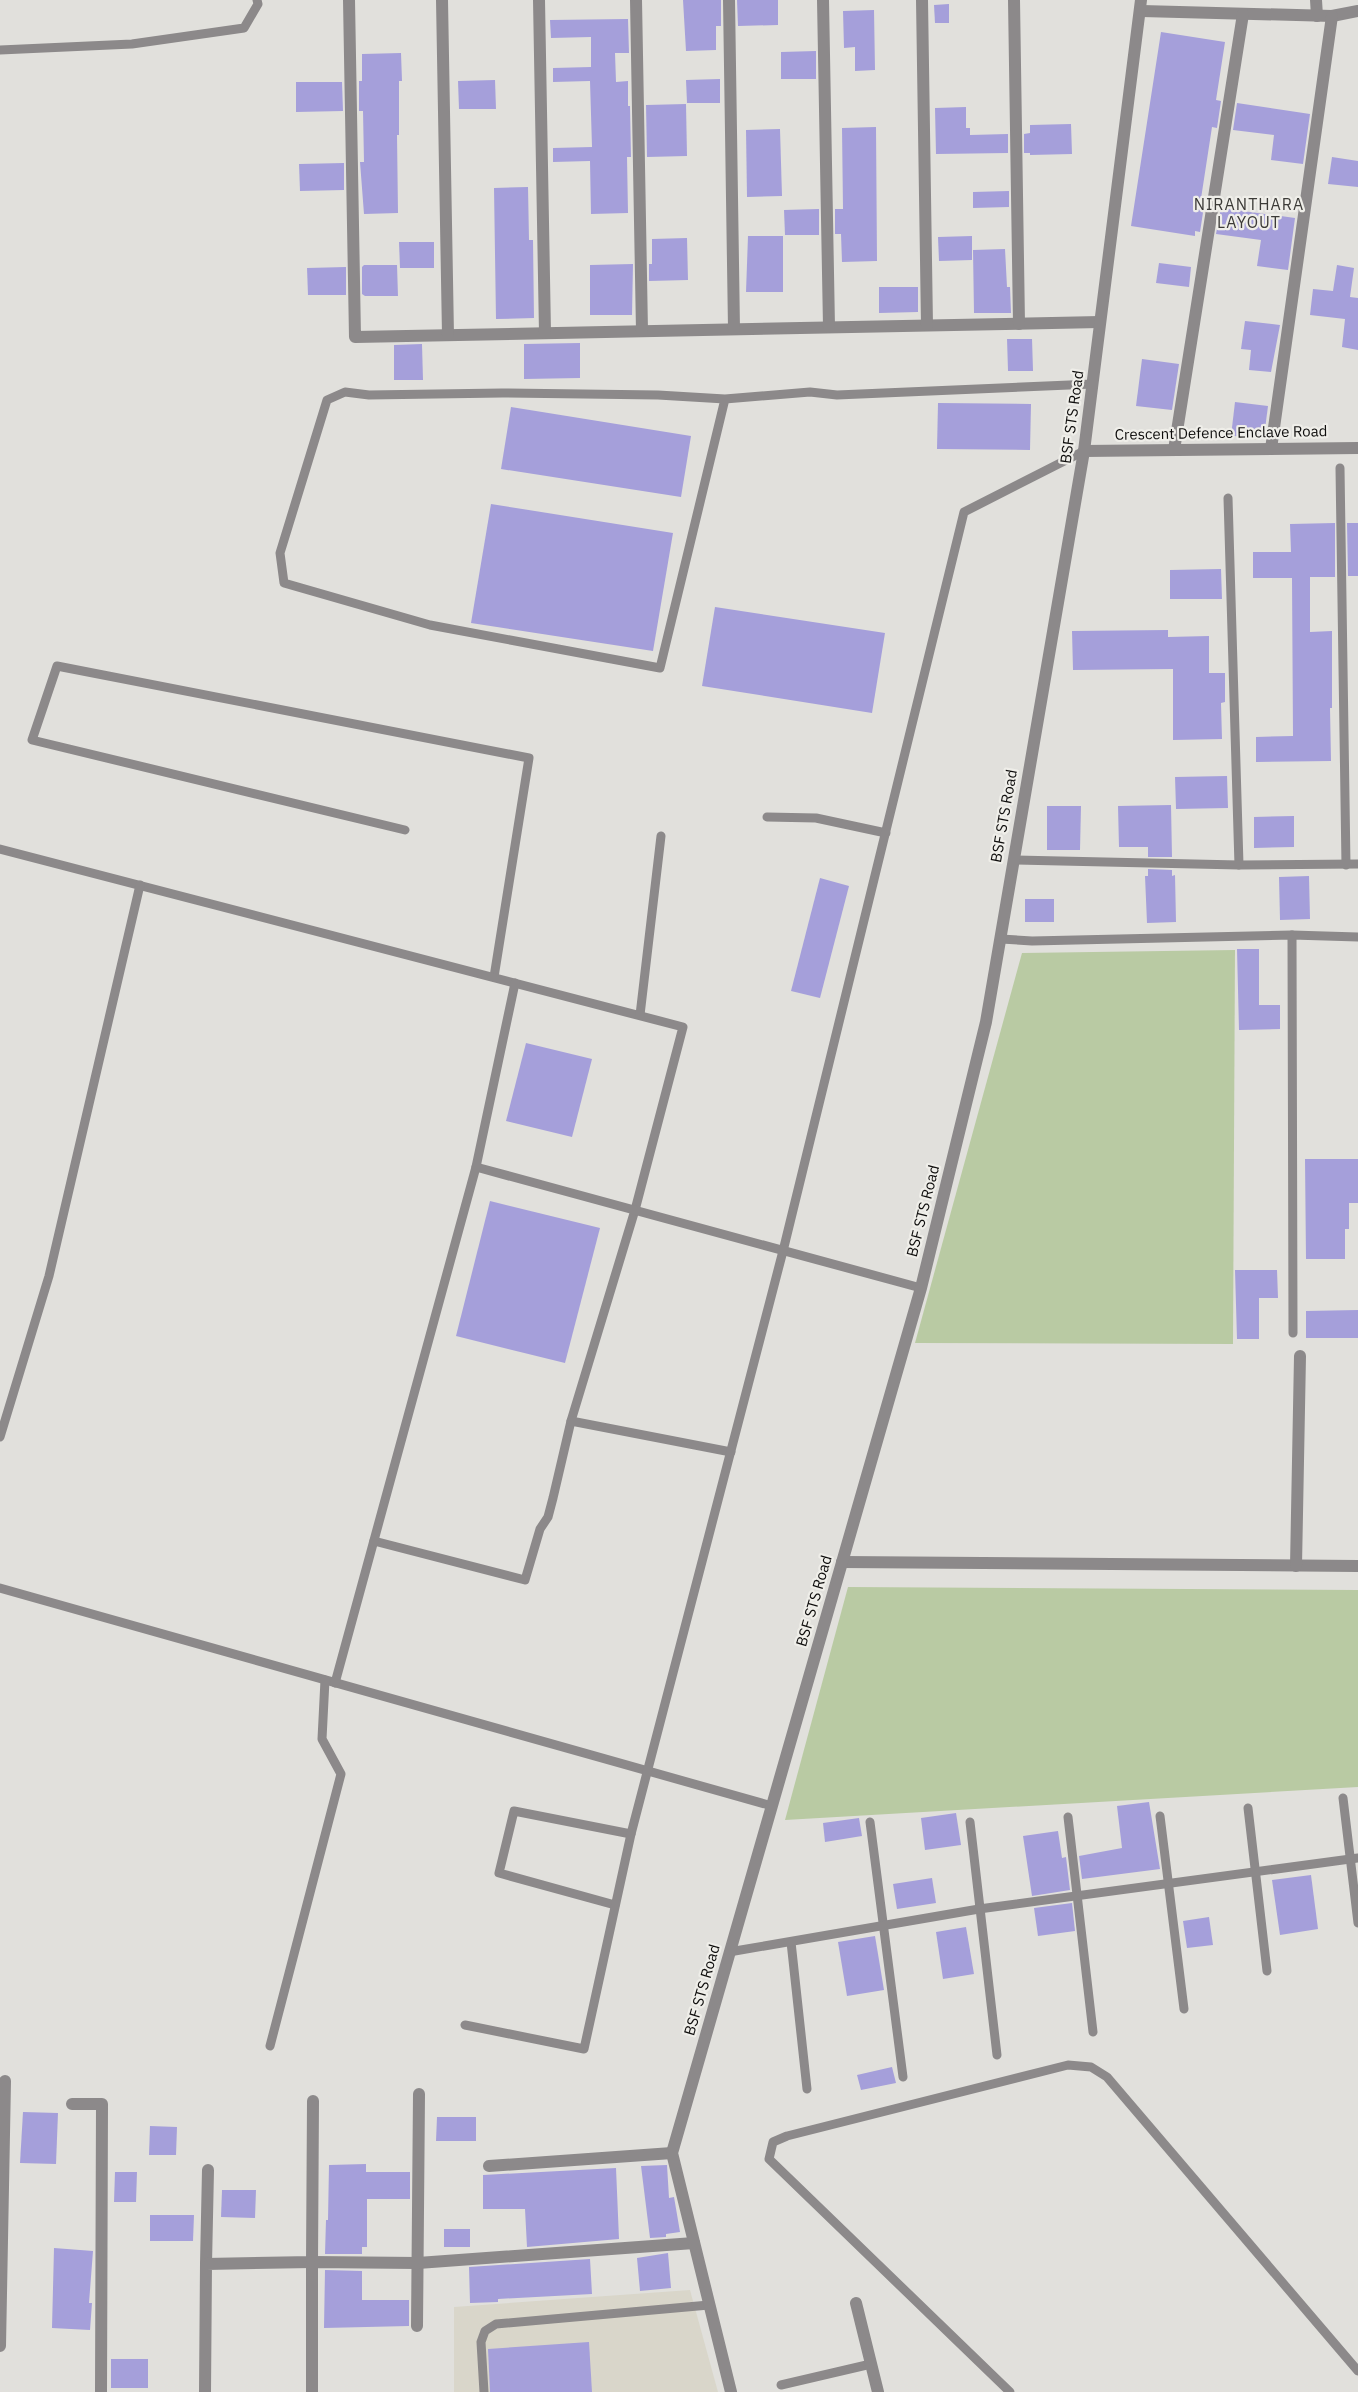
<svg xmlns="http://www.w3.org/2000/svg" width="1358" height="2392" font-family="'IBM Plex Sans',sans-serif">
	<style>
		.built { fill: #d9d6ca }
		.green { fill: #b9caa3 }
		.building { fill: #a59fda }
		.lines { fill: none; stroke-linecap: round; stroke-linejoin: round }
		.service { stroke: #8c898a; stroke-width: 9 }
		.minor { stroke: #8c898a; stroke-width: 12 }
		.labels { text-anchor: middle; stroke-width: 4.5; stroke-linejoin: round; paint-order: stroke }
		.street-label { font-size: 15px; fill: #0e0d0c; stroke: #efeee9 }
		.neighbourhood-label { font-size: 16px; letter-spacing: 1px; fill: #3c3b38; stroke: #efeee9 }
	</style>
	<rect width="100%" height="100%" fill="#e1e0dc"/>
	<polygon class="built" points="690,2290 718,2392 454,2392 454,2307"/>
	<g class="green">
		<polygon points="1235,950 1233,1344 915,1343 1022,953"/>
		<polygon points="848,1587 1358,1590 1358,1787 785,1820"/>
	</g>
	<g class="building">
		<polygon points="683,0 721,0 721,26 716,26 716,50 686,51"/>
		<polygon points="737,0 778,0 778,25 738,26"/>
		<polygon points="949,4 949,23 935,23 934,5"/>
		<polygon points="874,10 875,70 855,71 855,47 844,48 843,11"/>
		<polygon points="628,19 629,53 615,53 616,82 628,81 628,106 630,106 631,157 627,157 628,213 591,214 590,161 553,162 553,148 592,147 590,81 553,82 553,68 591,67 591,37 551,38 550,20"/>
		<polygon points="1161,32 1225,42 1216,100 1221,101 1217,128 1212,127 1200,205 1204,206 1200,232 1195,231 1195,236 1131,226"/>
		<polygon points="816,51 816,79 781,79 781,52"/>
		<polygon points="401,53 402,81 399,81 399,135 397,135 398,213 364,214 360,162 364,162 363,111 359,111 359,81 362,81 362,54"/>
		<polygon points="720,79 720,103 687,103 686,80"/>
		<polygon points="495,80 496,109 459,109 458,81"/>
		<polygon points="296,82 342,82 343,111 296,112"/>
		<polygon points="1237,103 1310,114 1303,164 1271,160 1274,135 1233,130"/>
		<polygon points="686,104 687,156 647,157 646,105"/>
		<polygon points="966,107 966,128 970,128 970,135 1008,134 1008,153 936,154 935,108"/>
		<polygon points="1071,124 1072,154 1030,155 1030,153 1024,153 1024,134 1030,133 1030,125"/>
		<polygon points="876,127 877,261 842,262 841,234 835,234 835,209 843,209 842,128"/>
		<polygon points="780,129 782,196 747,197 746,130"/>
		<polygon points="1332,157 1358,161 1358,187 1328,184"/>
		<polygon points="344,163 344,190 300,191 299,164"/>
		<polygon points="528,187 529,240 533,240 534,318 496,319 494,188"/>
		<polygon points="1009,191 1009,207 973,208 973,192"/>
		<polygon points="1221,208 1295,218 1288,270 1257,266 1261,240 1216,234"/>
		<polygon points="819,209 819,235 785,235 784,210"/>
		<polygon points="748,236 783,236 783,292 746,292"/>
		<polygon points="972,236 972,260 939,261 938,237"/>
		<polygon points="687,238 688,280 649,281 649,264 652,264 652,239"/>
		<polygon points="399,242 434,242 434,268 400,268"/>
		<polygon points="1005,249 1007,287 1010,287 1011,313 974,313 973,250"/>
		<polygon points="1159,263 1191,267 1189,287 1156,283"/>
		<polygon points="633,264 632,315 590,315 590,265"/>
		<polygon points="364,265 397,265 398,296 365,296 362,294 362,267"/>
		<polygon points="1337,265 1354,268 1350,297 1358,298 1358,350 1342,347 1345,319 1310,315 1313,289 1333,291"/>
		<polygon points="346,267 346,295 308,295 307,268"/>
		<polygon points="879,287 918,287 918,312 879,313"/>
		<polygon points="1245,321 1280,325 1271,372 1249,370 1251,350 1241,349"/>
		<polygon points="1007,339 1032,339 1033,371 1008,371"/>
		<polygon points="580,343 580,378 524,379 524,344"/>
		<polygon points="422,344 423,380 394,380 394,345"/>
		<polygon points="1142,359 1179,364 1172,410 1136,406"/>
		<polygon points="1235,402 1268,406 1264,437 1231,436"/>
		<polygon points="938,403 1031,404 1030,450 937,449"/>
		<polygon points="511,407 691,436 681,497 501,469"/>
		<polygon points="491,504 673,533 653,651 471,623"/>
		<polygon points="1335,523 1335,577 1310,577 1310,632 1332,631 1332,708 1330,708 1331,761 1256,762 1256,737 1293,736 1292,578 1253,578 1253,552 1291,552 1290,524"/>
		<polygon points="1347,523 1358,523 1358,576 1348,576"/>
		<polygon points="1221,569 1222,599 1170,599 1170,570"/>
		<polygon points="715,607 885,633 872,713 702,686"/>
		<polygon points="1168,630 1168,637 1209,636 1209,673 1225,673 1225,702 1221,703 1222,739 1173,740 1173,669 1073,670 1072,631"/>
		<polygon points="1227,776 1228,808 1176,809 1175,777"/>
		<polygon points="1171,805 1172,857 1148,857 1148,847 1119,847 1118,806"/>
		<polygon points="1047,806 1081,806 1080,850 1047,850"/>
		<polygon points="1294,816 1294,847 1254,848 1254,817"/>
		<polygon points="1148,869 1172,870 1172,876 1175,875 1176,922 1147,923 1145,876 1148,876"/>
		<polygon points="1309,876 1310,919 1280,920 1279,877"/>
		<polygon points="820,878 849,886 820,998 791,991"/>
		<rect x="1025" y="899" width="29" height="23"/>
		<polygon points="1237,949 1259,949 1259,1005 1280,1005 1280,1029 1239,1030"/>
		<polygon points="526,1043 592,1059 572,1137 506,1121"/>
		<polygon points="1305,1159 1358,1159 1358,1203 1349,1203 1349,1229 1345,1229 1345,1259 1306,1259"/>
		<polygon points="490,1201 600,1228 565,1363 456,1336"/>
		<polygon points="1235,1270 1277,1270 1278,1298 1259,1298 1259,1339 1237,1339"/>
		<polygon points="1358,1310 1358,1338 1306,1338 1306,1311"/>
		<polygon points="1149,1802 1160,1869 1082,1879 1079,1856 1122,1848 1117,1806"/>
		<polygon points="956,1813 961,1845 925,1850 921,1818"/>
		<polygon points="859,1818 862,1836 825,1842 823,1823"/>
		<polygon points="1058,1831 1062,1858 1066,1857 1070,1890 1032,1896 1023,1836"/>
		<polygon points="1311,1875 1318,1929 1280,1935 1272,1880"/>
		<polygon points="932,1878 936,1903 897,1909 893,1884"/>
		<polygon points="1072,1903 1075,1931 1038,1936 1034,1908"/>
		<polygon points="1209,1917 1213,1945 1187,1948 1183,1921"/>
		<polygon points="966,1927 974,1974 943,1979 936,1932"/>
		<polygon points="875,1936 884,1990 847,1996 838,1942"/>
		<polygon points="892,2067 896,2083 861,2090 857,2075"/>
		<polygon points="23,2112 58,2113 56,2164 20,2163"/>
		<polygon points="437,2117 476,2117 476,2141 436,2141"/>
		<polygon points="150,2126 177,2127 176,2155 149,2155"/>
		<polygon points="366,2164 366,2172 410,2172 410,2199 367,2199 367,2247 362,2247 362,2254 325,2254 326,2220 328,2220 329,2165"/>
		<polygon points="667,2165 669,2198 674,2197 680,2232 666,2234 666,2237 650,2238 641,2166"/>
		<polygon points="616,2168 619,2239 527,2247 525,2209 483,2209 483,2175"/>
		<polygon points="115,2172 137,2172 136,2202 114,2202"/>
		<polygon points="222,2190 256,2190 255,2218 221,2217"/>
		<polygon points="150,2215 194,2215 193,2241 150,2241"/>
		<rect x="444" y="2229" width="26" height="18"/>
		<polygon points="54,2248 93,2251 89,2303 92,2303 90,2330 52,2328"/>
		<polygon points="668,2253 671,2288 640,2291 637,2258"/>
		<polygon points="590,2259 592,2294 498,2299 498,2302 470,2303 469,2267"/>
		<polygon points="325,2270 362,2271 362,2300 409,2300 409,2326 324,2328"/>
		<polygon points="589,2342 592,2392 490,2392 488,2349"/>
		<rect x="111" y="2359" width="37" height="29"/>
	</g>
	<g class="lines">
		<g class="service">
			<polyline points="0,50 132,44 244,28 258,4 257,0"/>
			<polyline points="725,399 660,668 430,625 284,583 280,553 327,400 345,392 369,395 502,393 658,395 725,399 810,392 837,395 1093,384"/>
			<polyline points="1340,468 1346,865"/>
			<polyline points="1228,498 1239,865"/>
			<polyline points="767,817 816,818 886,833"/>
			<polyline points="405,830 32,740 57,666 529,758 494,977"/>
			<polyline points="0,849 683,1027 635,1210 571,1421 553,1498 548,1517 540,1529 525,1580 374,1541"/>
			<polyline points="1013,860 1239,865 1358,864"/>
			<polyline points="1292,935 1293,1333"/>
			<polyline points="1001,939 1032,941 1292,935 1358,937"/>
			<polyline points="640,1015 661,836"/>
			<polyline points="476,1167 921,1288"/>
			<polyline points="571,1421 731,1452"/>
			<polyline points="0,1437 49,1276 140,885"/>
			<polyline points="0,1588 772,1806"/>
			<polyline points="335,1683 476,1167 515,983"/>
			<polyline points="1343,1798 1358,1923"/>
			<polyline points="1248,1808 1267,1971"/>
			<polyline points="1160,1816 1184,2009"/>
			<polyline points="1068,1817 1093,2032"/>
			<polyline points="870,1822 903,2077"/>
			<polyline points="970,1822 997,2055"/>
			<polyline points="615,1905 499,1873 514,1811 631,1834"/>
			<polyline points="791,1942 807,2089"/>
			<polyline points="729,1952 979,1909 1358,1858"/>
			<polyline points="465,2025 584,2049 631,1834 783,1251 964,512 1084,451"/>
			<polyline points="270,2046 341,1774 322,1739 325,1680"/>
			<polyline points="781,2385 871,2364"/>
			<polyline points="484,2392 481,2342 485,2331 496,2324 709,2305"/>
			<polyline points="1010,2392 769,2159 773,2142 787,2136 1068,2065 1091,2067 1107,2077 1358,2371"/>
		</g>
		<g class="minor">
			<polyline points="349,0 355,337 1100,322"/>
			<polyline points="442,0 448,335"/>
			<polyline points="539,0 545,333"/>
			<polyline points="636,0 642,331"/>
			<polyline points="729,0 734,329"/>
			<polyline points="823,0 829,327"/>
			<polyline points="922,0 927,325"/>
			<polyline points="1014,0 1019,324"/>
			<polyline points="1316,0 1317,16"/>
			<polyline points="1142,11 1332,16 1358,11"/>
			<polyline points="1271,449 1332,16"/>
			<polyline points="1174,450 1243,14"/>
			<polyline points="1084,451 1358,448"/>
			<polyline points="842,1562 1358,1566"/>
			<polyline points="1296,1566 1300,1356"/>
			<polyline points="72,2104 102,2104 101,2392"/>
			<polyline points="489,2166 672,2153"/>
			<polyline points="206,2264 208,2170"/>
			<polyline points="856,2303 878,2392"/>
			<polyline points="417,2326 419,2094"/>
			<polyline points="0,2346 5,2081"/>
			<polyline points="205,2392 206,2264 312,2262 313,2101"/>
			<polyline points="312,2392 312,2262 418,2263 694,2243"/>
			<polyline points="731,2392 672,2153 921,1288 986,1022 1084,451 1141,0"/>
		</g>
	</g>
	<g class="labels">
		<g class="street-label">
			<text transform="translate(1072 417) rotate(-82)" y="5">BSF STS Road</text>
			<text transform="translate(1221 433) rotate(-1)" y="5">Crescent Defence Enclave Road</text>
			<text transform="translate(1004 816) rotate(-80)" y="5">BSF STS Road</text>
			<text transform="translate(923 1211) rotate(-76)" y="5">BSF STS Road</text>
			<text transform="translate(814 1601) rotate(-74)" y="5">BSF STS Road</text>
			<text transform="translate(702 1990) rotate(-74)" y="5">BSF STS Road</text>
		</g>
		<g class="neighbourhood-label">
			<text x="1249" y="210">NIRANTHARA<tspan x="1249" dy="18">LAYOUT</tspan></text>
		</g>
	</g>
</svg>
